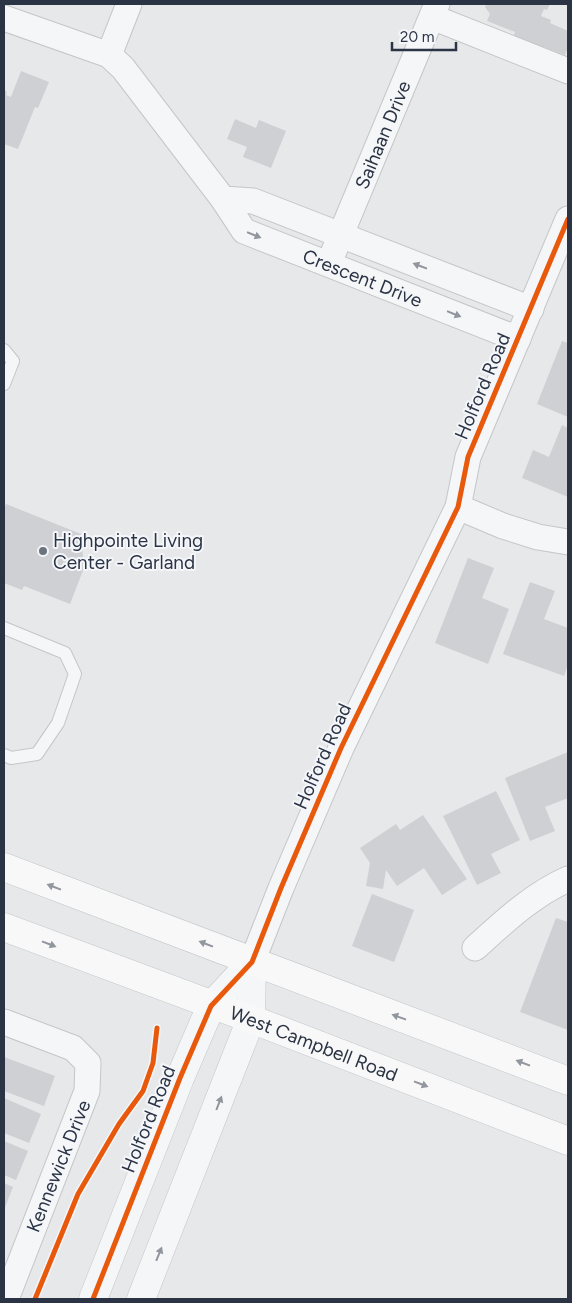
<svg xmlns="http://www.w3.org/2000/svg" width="572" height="1303" font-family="Figtree,sans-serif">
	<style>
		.building { fill: #ced0d3 }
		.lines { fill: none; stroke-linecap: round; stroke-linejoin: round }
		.service-casing { stroke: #c4c6c8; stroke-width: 14 }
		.minor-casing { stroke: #c4c6c8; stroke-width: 27 }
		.tertiary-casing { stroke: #c4c6c8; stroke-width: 29 }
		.secondary-casing { stroke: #c4c6c8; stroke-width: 29 }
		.service { stroke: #f5f6f7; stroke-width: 12 }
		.minor { stroke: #f5f6f7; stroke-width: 25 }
		.tertiary { stroke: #f5f6f7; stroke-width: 28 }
		.secondary { stroke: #f8f8f8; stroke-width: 28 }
		.cycleway-casing { stroke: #f4f6f9; stroke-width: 8 }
		.cycleway { stroke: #e8590c; stroke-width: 5 }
		.oneway { fill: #90959e }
		.oneway2 { fill: #92969e }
		.poi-dot { fill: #6c737f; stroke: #f4f6f9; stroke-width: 2 }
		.labels { text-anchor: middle; stroke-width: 4; stroke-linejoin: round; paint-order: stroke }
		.street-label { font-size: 19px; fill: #2b3445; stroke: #f4f6f9 }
		.poi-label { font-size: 19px; fill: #2b3445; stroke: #f4f6f9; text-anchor: start }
	</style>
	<rect width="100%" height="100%" fill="#e6e8ea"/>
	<g class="building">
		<polygon points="487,4 550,4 547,10 544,9 541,16 551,20 550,23 568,31 568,47 565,55 544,47 543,50 513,37 515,32 487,21 490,14 485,7"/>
		<polygon points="21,71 49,82 38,108 35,107 18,149 4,144 4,90 7,92 6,95 11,97"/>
		<polygon points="235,119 256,128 259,120 286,131 271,168 243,157 247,147 227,139"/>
		<polygon points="562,341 568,343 568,417 537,404"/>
		<polygon points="562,425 568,428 568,497 522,478 533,450 549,457"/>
		<polygon points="6,504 81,534 84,568 70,604 24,586 22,590 4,583 4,510"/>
		<polygon points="468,558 494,568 482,598 509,609 488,664 435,643"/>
		<polygon points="530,582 555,591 544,619 568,628 568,664 564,676 503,654"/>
		<polygon points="568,752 568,798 545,807 555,831 530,841 505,778"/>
		<polygon points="496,791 520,840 491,854 501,873 477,885 443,816"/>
		<polygon points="423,815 467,879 442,895 424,868 397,886 386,870 383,889 366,886 370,863 360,848 396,824 400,830"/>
		<polygon points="372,894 414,910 394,962 352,946"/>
		<polygon points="556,918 568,922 568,1030 520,1012"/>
		<polygon points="4,1057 55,1076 44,1106 4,1091"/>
		<polygon points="4,1098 41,1114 29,1143 4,1133"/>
		<polygon points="4,1141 28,1151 16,1180 4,1175"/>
		<polygon points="4,1183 13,1187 4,1210"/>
	</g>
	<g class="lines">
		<g class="service-casing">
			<g id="service">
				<polyline points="4,350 13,361 4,384"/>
				<polyline points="4,628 65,653 75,674 58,723 37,754 11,758 4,755"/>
			</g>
		</g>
		<g class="minor-casing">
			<g id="minor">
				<polyline points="432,17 568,71"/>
				<path id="s1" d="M4,18L109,55L123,68L223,199L244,231L518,339"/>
				<polyline points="109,55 129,4"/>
				<polyline points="223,199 253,201 531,309"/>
				<path id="s2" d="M334,251L437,4"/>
				<polyline points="458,507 503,526 538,537 568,542"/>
				<path d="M475,948C504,922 532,895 568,879"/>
				<polyline points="252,962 281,888 341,748 458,507 468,457 568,219"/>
				<polyline points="4,1022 73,1048 88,1063 87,1091 6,1299"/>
			</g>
		</g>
		<g class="tertiary-casing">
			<g id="tertiary">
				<polyline points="93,1299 180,1078 211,1006 252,962"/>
				<polyline points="141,1299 251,1019 252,962"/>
			</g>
		</g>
		<g class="secondary-casing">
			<g id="secondary">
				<polyline points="4,867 568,1081"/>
				<path id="s3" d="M4,927L251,1019L568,1141"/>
			</g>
		</g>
		<use href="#service" class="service"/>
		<use href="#minor" class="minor"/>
		<use href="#tertiary" class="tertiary"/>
		<use href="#secondary" class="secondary"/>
		<g class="cycleway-casing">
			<g id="cycleway">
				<polyline points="35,1299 78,1194 119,1124 143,1091 153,1063 157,1028"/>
				<polyline points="93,1299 180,1078 211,1006 252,962 281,888 341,748 458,507 468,457 568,219"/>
			</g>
		</g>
		<use href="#cycleway" class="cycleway"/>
	</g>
	<defs><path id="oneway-solid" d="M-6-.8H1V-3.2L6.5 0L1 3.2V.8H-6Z" transform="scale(1.25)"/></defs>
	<g class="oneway">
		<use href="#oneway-solid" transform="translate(254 235) rotate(22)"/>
		<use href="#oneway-solid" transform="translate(420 266) rotate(-159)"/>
		<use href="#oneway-solid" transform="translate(454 314) rotate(22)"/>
		<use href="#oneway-solid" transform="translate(219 1103) rotate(-69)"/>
		<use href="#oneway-solid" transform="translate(159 1254) rotate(-68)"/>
	</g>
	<g class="oneway2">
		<use href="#oneway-solid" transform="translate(54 887) rotate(-159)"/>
		<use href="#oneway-solid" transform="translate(49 944) rotate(21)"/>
		<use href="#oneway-solid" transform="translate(206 944) rotate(-159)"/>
		<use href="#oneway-solid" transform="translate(399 1017) rotate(-160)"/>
		<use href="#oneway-solid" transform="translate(523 1063) rotate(-159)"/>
		<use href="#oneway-solid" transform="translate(421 1084) rotate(21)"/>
	</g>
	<circle class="poi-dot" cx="43" cy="551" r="5"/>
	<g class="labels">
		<g class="street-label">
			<text dy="7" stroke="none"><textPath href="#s2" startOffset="126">Saihaan Drive</textPath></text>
			<text dy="7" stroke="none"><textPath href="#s1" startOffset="461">Crescent Drive</textPath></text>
			<text transform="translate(482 386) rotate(-67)" y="7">Holford Road</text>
			<text transform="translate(322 756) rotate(-66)" y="7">Holford Road</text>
			<text dy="7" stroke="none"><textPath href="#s3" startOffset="331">West Campbell Road</textPath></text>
			<text transform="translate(148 1119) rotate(-68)" y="7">Holford Road</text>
			<text transform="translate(58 1166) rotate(-68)" y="7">Kennewick Drive</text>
		</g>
		<g class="poi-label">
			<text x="53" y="547">Highpointe Living<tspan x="53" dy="22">Center - Garland</tspan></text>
		</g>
	</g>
	<rect width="572" height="1303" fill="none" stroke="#2b3445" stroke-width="10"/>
	<path d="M392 42v8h64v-8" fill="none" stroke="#2b3445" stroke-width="2.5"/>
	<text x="400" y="42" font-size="15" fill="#2b3445" stroke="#f4f6f9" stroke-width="4" paint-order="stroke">20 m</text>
</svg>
